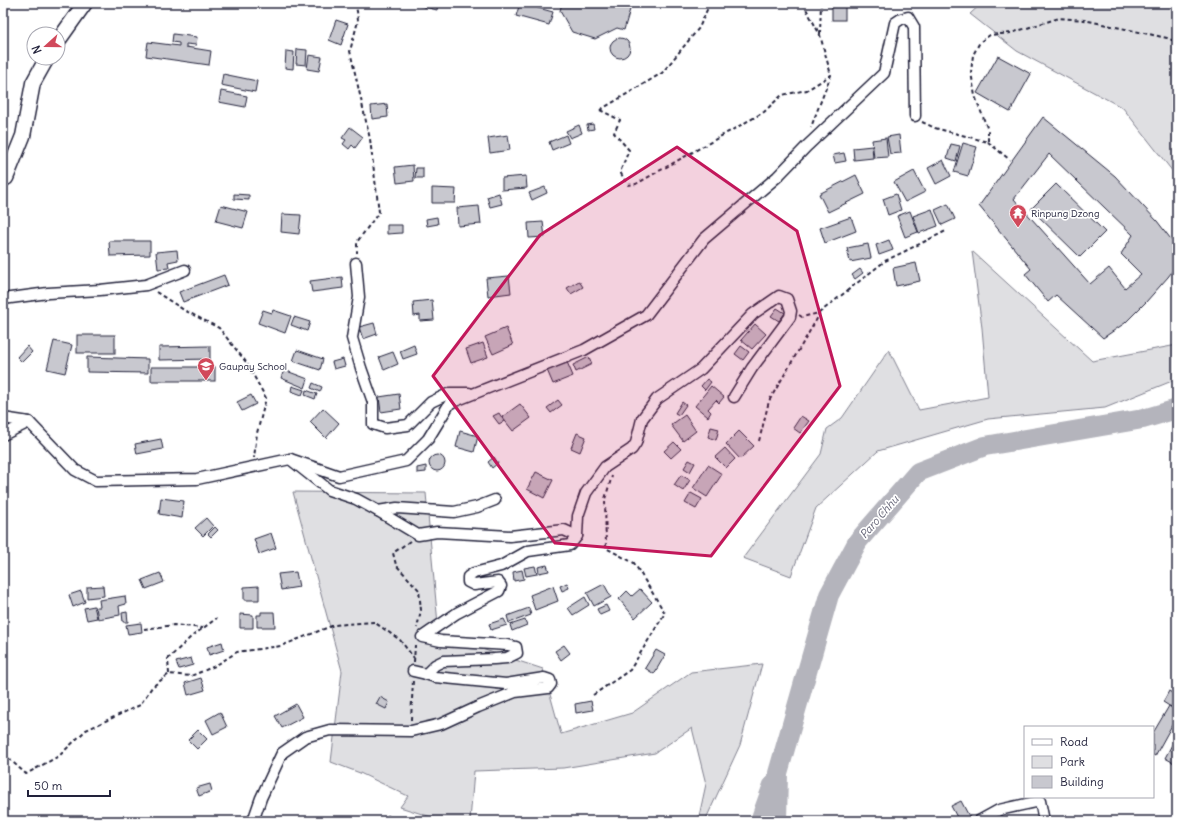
<svg xmlns="http://www.w3.org/2000/svg" width="1180" height="824" font-family="Delius,sans-serif">
	<style>
		.green { fill: #dfdfe2; stroke: #80808e }
		.lines { fill: none; stroke-linecap: round; stroke-linejoin: round }
		.river { stroke: #b4b4bc; stroke-width: 20 }
		.building { fill: #c8c8cf; stroke: #22223b; fill-rule: evenodd }
		.street-casing { stroke: #22223b; stroke-width: 13 }
		.secondary-casing { stroke: #22223b; stroke-width: 17 }
		.path { stroke: #22223b; stroke-width: 2; stroke-dasharray: 4 3; stroke-linecap: butt }
		.street { stroke: #fff; stroke-width: 10 }
		.secondary { stroke: #fff; stroke-width: 14 }
		.marked { fill: #c2185b; fill-opacity: 0.2; stroke: #c2185b; stroke-width: 3; stroke-linejoin: round }
		.labels { text-anchor: middle; stroke-width: 3.5; stroke-linejoin: round; paint-order: stroke }
		.poi-label { font-size: 10px; fill: #22223b; stroke: #fff; text-anchor: start }
		.water-label { font-size: 11px; font-style: italic; fill: #5c5c6f; stroke: #fff }
	</style>
	<rect width="100%" height="100%" fill="#fff"/>
	<filter id="ink" filterUnits="userSpaceOnUse"><feTurbulence type="fractalNoise" baseFrequency=".025" numOctaves="2"/><feDisplacementMap in="SourceGraphic" scale="8" xChannelSelector="R" yChannelSelector="G"/><feConvolveMatrix kernelMatrix="1 2 1 2 8 2 1 2 1" color-interpolation-filters="sRGB"/></filter>
	<g filter="url(#ink)">
		<g class="green">
			<polygon points="982,3 1177,3 1177,177 1123,108 1017,51 970,14"/>
			<polygon points="972,251 1092,361 1177,345 1177,379 1105,408 988,419 878,451 816,508 791,576 743,558 821,454 827,429 842,418 889,350 919,410 988,397 982,328"/>
			<polygon points="293,492 426,493 439,635 543,669 561,734 632,713 691,672 762,664 740,745 705,821 698,821 706,784 692,728 655,753 563,768 474,771 470,821 444,821 400,807 408,796 360,773 331,762 342,671"/>
		</g>
		<g class="lines">
			<g class="river">
				<polyline points="760,821 773,785"/>
				<polyline points="777,821 778,773 829,595 858,541 918,472 985,446 1143,419 1177,409"/>
			</g>
		</g>
		<g class="building">
			<polygon points="408,3 438,3 437,10"/>
			<polygon points="520,3 553,12 549,25 516,16"/>
			<polygon points="562,3 623,3 631,6 624,30 617,28 595,39 572,32 560,11"/>
			<rect x="832" y="3" width="13" height="17"/>
			<polygon points="336,20 348,24 341,45 329,40"/>
			<polygon points="173,34 197,37 196,45 186,44 186,47 211,51 209,65 146,56 148,42 179,46 179,43 172,42"/>
			<circle cx="620" cy="48" r="10"/>
			<polygon points="297,49 307,50 306,65 296,64"/>
			<polygon points="286,51 294,52 293,69 285,68"/>
			<polygon points="309,55 322,57 319,71 307,69"/>
			<polygon points="998,56 1031,74 1010,112 977,93"/>
			<polygon points="223,74 257,81 255,92 221,85"/>
			<polygon points="221,91 247,96 245,107 219,102"/>
			<polygon points="387,104 388,117 372,119 371,106"/>
			<path d="M1043,117L1115,176L1157,221L1177,247V265L1168,277L1146,302L1125,323L1103,338L1056,295L1048,302L1025,274L1031,269L979,206ZM1049,154L1133,235L1121,254L1141,274L1125,288L1109,268L1090,284L1014,199Z"/>
			<polygon points="593,124 594,129 588,130 587,125"/>
			<polygon points="579,125 582,133 570,138 566,131"/>
			<polygon points="350,127 363,137 355,148 352,145 349,149 343,144 346,140 342,138"/>
			<polygon points="508,135 510,150 490,153 488,138"/>
			<polygon points="566,135 569,143 552,150 549,142"/>
			<polygon points="899,135 901,153 890,154 887,137"/>
			<polygon points="886,138 888,157 874,158 872,140"/>
			<polygon points="963,143 977,147 968,176 954,172"/>
			<polygon points="951,144 960,146 956,161 947,158"/>
			<polygon points="872,146 873,158 854,160 853,148"/>
			<polygon points="844,153 846,161 835,163 833,155"/>
			<polygon points="943,160 951,176 936,184 928,168"/>
			<polygon points="413,165 414,181 397,183 395,167"/>
			<polygon points="416,168 423,168 423,178 415,178"/>
			<polygon points="914,171 925,192 905,202 894,182"/>
			<polygon points="856,175 865,194 828,212 819,194"/>
			<polygon points="526,176 527,188 502,190 502,178"/>
			<polygon points="1056,184 1105,232 1080,257 1031,209"/>
			<polygon points="545,187 547,193 532,200 529,193"/>
			<polygon points="432,188 456,189 455,203 432,203"/>
			<polygon points="499,193 502,204 490,207 487,197"/>
			<polygon points="234,194 249,195 249,200 234,199"/>
			<polygon points="896,194 901,210 888,215 883,199"/>
			<polygon points="948,204 955,219 942,225 935,210"/>
			<polygon points="221,205 248,212 243,228 216,221"/>
			<polygon points="479,206 481,224 458,226 457,208"/>
			<polygon points="932,209 938,226 919,233 913,216"/>
			<polygon points="910,211 918,232 905,237 897,216"/>
			<polygon points="282,214 301,215 299,234 281,232"/>
			<polygon points="437,217 438,224 427,226 426,219"/>
			<polygon points="851,217 856,231 825,243 820,228"/>
			<polygon points="543,222 545,237 529,238 528,223"/>
			<polygon points="387,225 402,225 402,233 387,234"/>
			<polygon points="889,240 893,250 879,255 876,245"/>
			<polygon points="109,241 150,241 150,255 110,256"/>
			<polygon points="868,244 871,258 850,262 847,248"/>
			<polygon points="177,250 178,260 168,262 169,268 158,269 156,252"/>
			<polygon points="916,263 920,281 896,286 893,268"/>
			<polygon points="860,269 863,273 855,279 852,275"/>
			<polygon points="224,275 228,285 183,302 179,292"/>
			<polygon points="509,276 511,293 488,296 486,278"/>
			<polygon points="342,277 343,288 312,292 310,281"/>
			<polygon points="579,281 583,287 571,294 567,288"/>
			<polygon points="432,300 434,320 420,321 420,315 414,316 413,302"/>
			<polygon points="777,308 785,313 779,321 771,316"/>
			<polygon points="263,310 272,313 273,310 291,316 285,333 258,323"/>
			<polygon points="294,317 310,322 307,331 291,325"/>
			<polygon points="374,323 377,334 363,339 359,327"/>
			<polygon points="755,324 766,334 752,349 741,340"/>
			<polygon points="506,328 513,345 493,354 485,337"/>
			<rect x="77" y="335" width="38" height="18"/>
			<polygon points="54,341 72,345 65,373 47,369"/>
			<polygon points="483,343 488,357 471,363 466,349"/>
			<polygon points="414,345 417,354 403,359 400,351"/>
			<polygon points="27,346 32,352 22,362 17,357"/>
			<polygon points="210,346 210,359 159,360 159,347"/>
			<polygon points="741,346 749,352 743,360 735,354"/>
			<polygon points="297,350 323,359 320,370 293,361"/>
			<polygon points="393,352 398,364 384,370 379,357"/>
			<polygon points="87,357 148,359 148,373 87,372"/>
			<polygon points="589,357 592,364 576,372 573,365"/>
			<polygon points="343,359 345,366 334,369 332,362"/>
			<polygon points="567,362 573,376 553,384 547,370"/>
			<rect x="151" y="367" width="64" height="14"/>
			<polygon points="284,370 308,379 305,388 281,378"/>
			<polygon points="707,379 711,382 705,390 701,386"/>
			<polygon points="313,383 322,387 320,392 311,388"/>
			<polygon points="292,386 304,390 302,395 291,391"/>
			<polygon points="711,386 724,397 719,403 716,400 708,409 711,412 708,417 695,406"/>
			<polygon points="306,390 317,394 315,399 305,395"/>
			<polygon points="399,394 401,409 381,412 379,397"/>
			<polygon points="251,395 256,404 242,411 237,402"/>
			<polygon points="558,400 562,405 551,413 547,408"/>
			<polygon points="682,402 686,405 679,415 675,413"/>
			<polygon points="520,404 531,418 513,431 502,417"/>
			<polygon points="323,408 339,423 326,438 310,422"/>
			<polygon points="499,413 504,421 499,424 493,416"/>
			<polygon points="685,415 696,431 683,441 671,425"/>
			<polygon points="801,416 809,421 800,433 793,428"/>
			<polygon points="711,427 719,429 716,440 708,437"/>
			<polygon points="460,431 478,436 474,452 456,447"/>
			<polygon points="739,431 754,446 740,459 726,444"/>
			<polygon points="577,433 586,437 580,452 571,448"/>
			<polygon points="161,439 163,449 137,454 135,444"/>
			<polygon points="674,442 681,449 671,458 664,451"/>
			<polygon points="725,448 735,459 726,468 715,457"/>
			<circle cx="437" cy="463" r="8"/>
			<polygon points="494,457 498,463 492,468 488,462"/>
			<polygon points="689,460 695,463 690,472 684,468"/>
			<polygon points="708,465 722,474 707,497 693,488"/>
			<polygon points="426,466 426,472 417,473 417,468"/>
			<polygon points="536,472 553,480 544,498 527,489"/>
			<polygon points="681,475 690,480 683,491 674,485"/>
			<polygon points="691,493 702,499 696,509 685,503"/>
			<polygon points="161,498 184,501 182,518 159,514"/>
			<polygon points="206,518 213,526 203,536 195,528"/>
			<polygon points="215,527 218,530 211,537 208,534"/>
			<polygon points="271,533 276,548 259,554 254,539"/>
			<polygon points="547,565 549,571 539,573 538,567"/>
			<polygon points="535,566 537,574 526,576 524,568"/>
			<polygon points="522,570 524,579 514,581 513,572"/>
			<polygon points="296,572 299,587 281,590 278,574"/>
			<polygon points="160,573 164,582 146,589 142,580"/>
			<polygon points="567,583 569,588 562,591 560,586"/>
			<polygon points="604,584 611,597 594,606 587,593"/>
			<polygon points="103,586 104,596 87,598 87,587"/>
			<polygon points="259,586 259,600 244,600 244,587"/>
			<polygon points="553,586 558,601 535,610 530,595"/>
			<polygon points="640,589 652,602 635,618 619,599 627,591 632,596"/>
			<polygon points="81,591 85,602 73,607 69,595"/>
			<polygon points="125,596 126,604 119,606 120,615 98,619 96,607 100,607 99,600"/>
			<polygon points="585,597 589,605 573,615 568,608"/>
			<polygon points="606,605 609,611 600,615 597,609"/>
			<polygon points="94,606 97,618 87,620 84,608"/>
			<polygon points="529,608 531,615 509,623 507,616"/>
			<polygon points="127,612 128,622 123,622 122,613"/>
			<polygon points="261,612 274,612 275,627 257,627 257,615 261,615"/>
			<polygon points="240,614 253,615 253,628 240,628"/>
			<polygon points="504,619 507,625 491,630 489,624"/>
			<polygon points="525,620 527,625 512,631 510,625"/>
			<polygon points="141,623 142,632 128,634 126,625"/>
			<polygon points="222,642 224,650 209,655 207,647"/>
			<polygon points="564,645 570,653 561,660 555,651"/>
			<polygon points="656,650 665,655 654,674 645,668"/>
			<polygon points="191,658 193,665 179,669 176,662"/>
			<polygon points="201,678 205,690 188,695 185,683"/>
			<polygon points="1169,691 1177,696 1171,707 1163,702"/>
			<polygon points="380,697 389,702 386,709 376,704"/>
			<polygon points="591,701 593,710 576,713 575,704"/>
			<polygon points="296,704 303,717 282,728 275,716"/>
			<polygon points="1169,706 1177,711 1177,716 1155,756 1153,755 1153,733"/>
			<polygon points="220,712 227,727 213,734 206,720"/>
			<polygon points="198,730 207,739 197,749 188,740"/>
			<polygon points="1177,735 1177,762 1176,764 1165,758"/>
			<polygon points="210,784 212,791 199,796 196,788"/>
			<polygon points="961,801 970,818 965,821 959,821 951,806"/>
			<polygon points="388,815 395,821 383,821"/>
		</g>
		<g class="lines">
			<g class="street-casing">
				<g id="street">
					<polyline points="356,263 359,297 352,338 361,368 373,402 373,424 385,428 408,425 431,402 450,393 469,393"/>
					<polyline points="3,299 48,293 100,290 146,285 185,270"/>
					<polyline points="3,418 29,422 75,470 96,481 197,479 290,459 339,476 406,461 428,439 450,403 584,350 646,315 704,239 777,177 807,146 884,73 895,23 901,19 908,17 914,27 915,116"/>
					<polyline points="3,435 29,422"/>
					<polyline points="378,511 397,508 454,512 477,507 495,500"/>
					<polyline points="577,536 578,516 586,493 605,467 632,449 636,443 642,419 657,399 701,369 753,314 779,296 787,299 791,311 790,317 752,368 734,397"/>
					<polyline points="413,671 426,674"/>
					<polyline points="253,821 261,798 282,753 305,737 330,730 411,731 441,724 478,707 515,692 548,688 551,684 550,680 544,678 506,684 435,677 426,674 435,665 443,661 494,659 507,658 517,653 516,647 508,645 441,641 422,637 457,613 499,591 501,586 498,582 474,585 468,582 468,577 474,573 501,566 528,551 570,545 577,536 564,530 510,536 437,532 418,535 378,511 356,499 329,490 290,459"/>
					<polyline points="979,821 999,810 1040,801 1044,821"/>
				</g>
			</g>
			<g class="secondary-casing">
				<g id="secondary">
					<polyline points="58,41 85,3"/>
					<polyline points="3,179 6,178 23,136 33,83 47,58"/>
				</g>
			</g>
			<g class="path">
				<polyline points="354,3 357,11 358,21 350,51 370,139 379,212 357,242 357,253"/>
				<polyline points="803,3 820,35 831,75 811,127"/>
				<polyline points="820,34 821,3"/>
				<polyline points="600,110 620,120 614,133 629,150 620,172 628,185 636,184 764,112 782,95 807,90 831,75"/>
				<polyline points="600,110 662,73 699,28 710,3"/>
				<polyline points="922,122 935,128 988,142 988,130 975,96 971,72 973,55 980,42 990,35 1011,33 1059,18 1084,20 1167,38 1177,42"/>
				<polyline points="988,142 1010,160"/>
				<polyline points="156,292 184,310 219,328 246,362 266,398 257,433 254,458"/>
				<polyline points="799,315 802,317 819,313 885,261 946,231"/>
				<polyline points="759,441 769,401 818,317 819,313"/>
				<polyline points="410,541 393,553 396,565 419,590 421,610 417,628"/>
				<polyline points="144,629 174,625 203,628"/>
				<polyline points="414,662 415,645"/>
				<polyline points="169,674 168,659 191,637 217,618"/>
				<polyline points="593,695 630,670 665,613 634,563 606,548 605,499 612,476"/>
				<polyline points="411,720 413,680"/>
				<polyline points="3,754 6,756 26,774 59,756 86,730 140,705 152,687 169,674 191,676 215,666 237,652 281,646 334,625 374,622 400,640 414,658"/>
			</g>
			<use href="#street" class="street"/>
			<use href="#secondary" class="secondary"/>
		</g>
	</g>
	<path class="marked" d="M677,147L797,231L840,386L711,556L555,543L433,376L540,235Z"/>
	<defs>
		<g id="temple-pin" transform="scale(0.9)"><path d="M0 17L-7.5 6A9.5 9.5 0 1 1 7.5 6Z" fill="#d1495b" stroke="#fff"/><path d="M0-6L5-2H3V0L6.5 2.5H4V6H1.5V3h-3V6H-4V2.5H-6.5L-3 0V-2H-5Z" fill="#fff"/></g>
		<g id="school-pin" transform="scale(0.9)"><path d="M0 17L-7.5 6A9.5 9.5 0 1 1 7.5 6Z" fill="#d1495b" stroke="#fff"/><path d="M0-5L7-2L0 1L-7-2ZM-4 1L0 2.5L4 1V4Q0 6-4 4Z" fill="#fff"/></g>
	</defs>
	<g fill-rule="evenodd">
		<use href="#temple-pin" x="1018" y="213"/>
		<use href="#school-pin" x="206" y="366"/>
	</g>
	<g class="labels">
		<g class="poi-label">
			<text x="1031" y="217">Rinpung Dzong</text>
			<text x="219" y="370">Gaupay School</text>
		</g>
		<g class="water-label">
			<text transform="translate(879 517) rotate(-49)" y="4">Paro Chhu</text>
		</g>
	</g>
	<rect width="1180" height="824" fill="none" stroke="#fff" stroke-width="16"/>
	<rect x="8" y="8" width="1164" height="808" fill="none" stroke="#22223b" stroke-width="1.5" filter="url(#ink)"/>
	<rect x="1024" y="726" width="130" height="72" fill="#ffffff" stroke="#a7a7b1"/>
	<rect x="1032" y="739" width="20" height="6" fill="#ffffff" stroke="#a7a7b1"/>
	<text x="1060" y="746" font-size="12" fill="#22223b">Road</text>
	<rect x="1032" y="756" width="20" height="12" fill="#dfdfe2" stroke="#a7a7b1"/>
	<text x="1060" y="766" font-size="12" fill="#22223b">Park</text>
	<rect x="1032" y="776" width="20" height="12" fill="#c8c8cf" stroke="#a7a7b1"/>
	<text x="1060" y="786" font-size="12" fill="#22223b">Building</text>
	<g transform="translate(46 46) rotate(249)"><circle r="19" fill="#ffffff" stroke="#a7a7b1"/>
	<path d="M0-3L7 15L0 10L-7 15Z" fill="#d1495b"/>
	<text y="-6" font-size="11" font-weight="bold" text-anchor="middle" fill="#22223b">N</text>
	</g>
	<path d="M28 790v6h82v-6" fill="none" stroke="#22223b" stroke-width="2"/>
	<text x="34" y="790" font-size="12" fill="#22223b" stroke="#ffffff" stroke-width="3" paint-order="stroke">50 m</text>
</svg>
